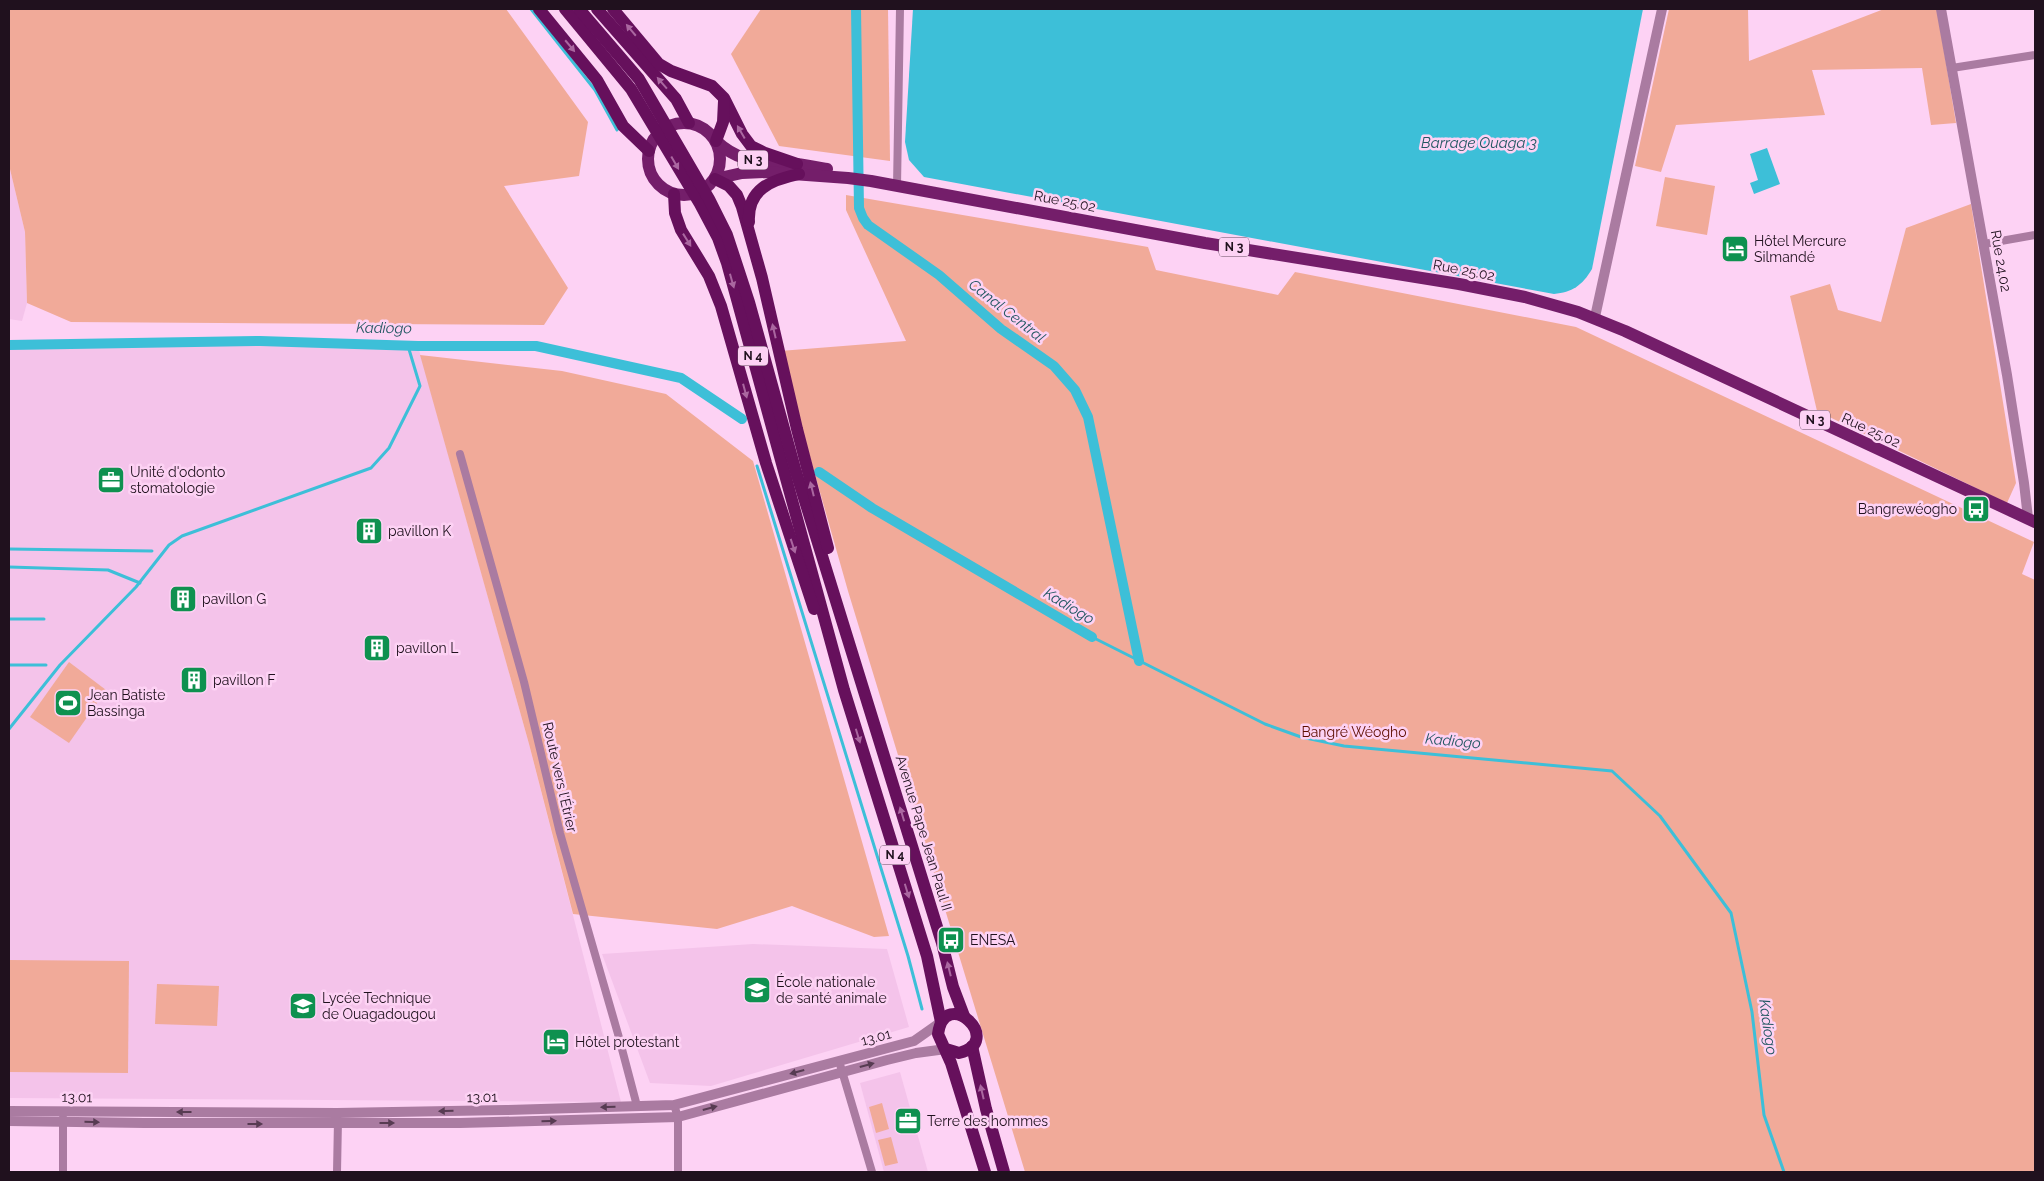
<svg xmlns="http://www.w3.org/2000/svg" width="2044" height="1181" font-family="Raleway,sans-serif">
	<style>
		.built { fill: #f4c3ea }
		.green { fill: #f1aa99 }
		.water { fill: #3dbfd8 }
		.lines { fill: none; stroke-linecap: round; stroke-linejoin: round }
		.stream { stroke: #3dbfd8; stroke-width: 3 }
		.canal { stroke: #3dbfd8; stroke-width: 10 }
		.minor { stroke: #aa7ba1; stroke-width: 8 }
		.tertiary { stroke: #aa7ba1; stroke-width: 10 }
		.primary { stroke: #741e6a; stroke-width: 12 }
		.trunk { stroke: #66105c; stroke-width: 12 }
		.oneway { fill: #aa67a0 }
		.oneway2 { fill: #573b52 }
		.labels { text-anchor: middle; stroke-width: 5; stroke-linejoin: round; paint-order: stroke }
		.shield { fill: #fdd2f4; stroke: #624b5e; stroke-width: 1 }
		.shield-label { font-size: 12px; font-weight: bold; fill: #20111e }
		.street-label { font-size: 14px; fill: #20111e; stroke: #fdd2f4 }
		.poi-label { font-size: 14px; fill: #20111e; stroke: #fdd2f4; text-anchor: start }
		.park-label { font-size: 14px; fill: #5f0e00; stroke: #fdd2f4 }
		.water-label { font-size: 15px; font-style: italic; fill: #225762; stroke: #fdd2f4 }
	</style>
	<rect width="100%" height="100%" fill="#fdd2f4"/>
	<g class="built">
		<polygon points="9,165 25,232 27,303 22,321 9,319"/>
		<polygon points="289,341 418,346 529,744 621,1102 9,1098 9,345"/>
		<polygon points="753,944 887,949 909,1027 711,1086 650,1083 602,954"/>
		<polygon points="900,1072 928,1172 884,1172 860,1083"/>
	</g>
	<g class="green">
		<polygon points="9,9 506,9 588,122 579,176 504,186 568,288 544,325 71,322 27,303 25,232 9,165"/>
		<polygon points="761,9 888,9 890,161 779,146 731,54"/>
		<polygon points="1669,9 1748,9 1749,61 1884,9 1937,9 1956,123 1931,125 1922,68 1812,70 1825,115 1676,125 1661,172 1635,166"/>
		<polygon points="1665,177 1715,186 1707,235 1656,226"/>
		<polygon points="846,195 1148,247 1156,270 1278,295 1295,272 1576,327 2034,542 2022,574 2035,580 2035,1172 1025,1172 848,591 780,351 906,341 846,210"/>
		<polygon points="1971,204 2016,483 2007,503 1817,411 1790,296 1830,284 1838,310 1881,322 1906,228"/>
		<polygon points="420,355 562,371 666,394 753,461 889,936 874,937 792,906 717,929 573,914 529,744"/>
		<polygon points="69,662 106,690 69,743 30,717"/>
		<polygon points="9,960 129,961 128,1073 9,1072"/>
		<polygon points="157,984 219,986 217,1026 155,1024"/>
		<polygon points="882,1103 889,1129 876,1133 869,1107"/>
		<polygon points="891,1137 898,1163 885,1166 878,1140"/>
	</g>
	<g class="water">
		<path d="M913,9H1643L1592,269C1582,286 1572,292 1554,294L924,177L909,160L905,142Z"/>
		<polygon points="1767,148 1780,184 1754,194 1750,183 1758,180 1750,154"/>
	</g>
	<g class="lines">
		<g class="stream">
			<polyline points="531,9 595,90 617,130"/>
			<polyline points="757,466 908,956 922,1009"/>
			<polyline points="9,549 152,551"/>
			<polyline points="9,567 108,570 140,583"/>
			<polyline points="9,619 44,619"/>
			<polyline points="1092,637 1265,724 1301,737 1344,746 1612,771 1660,816 1731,913 1752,1012 1764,1115 1784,1172"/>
			<polyline points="9,665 46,665"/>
			<polyline points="9,729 60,665 136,587 169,545 182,536 371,468 389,448 420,386 408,346"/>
		</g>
		<g class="canal">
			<polyline points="856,9 859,208 863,218 868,225 939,275 1001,329 1054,366 1075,390 1088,417 1139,661"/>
			<polyline points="9,345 260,341 418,346 536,346 681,378 742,419"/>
			<polyline points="819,472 872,508 1092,637"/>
		</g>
		<g class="minor">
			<polyline points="1952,68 2035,55"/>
			<polyline points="897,186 900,9"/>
			<polyline points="1984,244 2035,235"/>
			<polyline points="460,454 524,682 560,833 618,1034 637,1106"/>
			<polyline points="839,1061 872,1172"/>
			<polyline points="674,1105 678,1117 678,1172"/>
			<polyline points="63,1172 63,1118"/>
			<polyline points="337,1172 338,1120"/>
		</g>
		<g class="tertiary">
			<polyline points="1941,9 2007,375 2024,483 2028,518"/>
			<polyline points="1595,317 1662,9"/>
			<polyline points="9,1111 337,1113 506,1110 674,1105 914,1041 941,1022"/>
			<polyline points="9,1121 144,1123 460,1123 678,1117 887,1060 916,1053 946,1049"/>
		</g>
		<g class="primary">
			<circle cx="684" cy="159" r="36"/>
			<path d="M716,141C743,166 762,159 796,164C806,165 816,167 827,169"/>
			<polyline points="715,179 742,173 765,172 848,178 871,181 1205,243 1459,284 1525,297 1578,312 1625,331 2035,522"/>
		</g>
		<g class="trunk">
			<polyline points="539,9 597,80 623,126 649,151"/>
			<polyline points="565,9 631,89 700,204 718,238 727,263 844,690 927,956 941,1022"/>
			<polyline points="579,9 639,79 709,199 727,235 749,302 796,472 942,943 953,987 964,1016"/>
			<polyline points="597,9 676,99 689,123"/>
			<polyline points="613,9 659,64 671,71 712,86 724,98 742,134 751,146 765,153 797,164"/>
			<polyline points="716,141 723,122 724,101"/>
			<polyline points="715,179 729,186 737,195 742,207 762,278 797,429 828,548"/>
			<polyline points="674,194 675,213 681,230 709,276 721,306 766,463 814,609"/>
			<path d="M749,222C747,189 771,180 799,174"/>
			<polyline points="972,1046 986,1109 1004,1172"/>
			<path d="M946,1049L959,1053C1006,1042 945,984 938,1034L951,1063L985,1172"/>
		</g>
	</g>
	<defs><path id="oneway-solid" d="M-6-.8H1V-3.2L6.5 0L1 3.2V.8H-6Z" transform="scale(1.25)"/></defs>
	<g class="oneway">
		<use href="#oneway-solid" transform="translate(631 30) rotate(-130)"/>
		<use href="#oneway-solid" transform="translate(570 46) rotate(50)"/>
		<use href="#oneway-solid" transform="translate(662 83) rotate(-131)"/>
		<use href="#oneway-solid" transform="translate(741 132) rotate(-120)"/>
		<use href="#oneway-solid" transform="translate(675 163) rotate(60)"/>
		<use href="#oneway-solid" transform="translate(687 240) rotate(58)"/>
		<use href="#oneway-solid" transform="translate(732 281) rotate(74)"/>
		<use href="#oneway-solid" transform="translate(774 331) rotate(-103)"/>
		<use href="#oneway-solid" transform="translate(745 391) rotate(75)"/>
		<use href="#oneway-solid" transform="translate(812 489) rotate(-104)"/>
		<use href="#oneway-solid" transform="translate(793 546) rotate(72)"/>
		<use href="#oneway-solid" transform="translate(858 736) rotate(73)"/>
		<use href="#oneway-solid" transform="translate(902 814) rotate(-107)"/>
		<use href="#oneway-solid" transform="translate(907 891) rotate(73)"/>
		<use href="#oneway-solid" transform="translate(949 969) rotate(-104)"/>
		<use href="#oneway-solid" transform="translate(982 1092) rotate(-103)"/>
	</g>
	<g class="oneway2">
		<use href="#oneway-solid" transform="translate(867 1065) rotate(-15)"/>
		<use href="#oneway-solid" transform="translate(797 1072) rotate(165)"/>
		<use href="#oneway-solid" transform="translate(608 1107) rotate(178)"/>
		<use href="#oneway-solid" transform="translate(710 1108) rotate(-15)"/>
		<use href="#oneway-solid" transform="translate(446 1111) rotate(179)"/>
		<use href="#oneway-solid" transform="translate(184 1112) rotate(-180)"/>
		<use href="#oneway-solid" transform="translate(549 1121) rotate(-2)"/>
		<use href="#oneway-solid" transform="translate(92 1122) rotate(1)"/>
		<use href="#oneway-solid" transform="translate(387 1123)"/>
		<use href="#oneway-solid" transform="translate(255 1124)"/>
	</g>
	<defs>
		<g id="hotel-square" transform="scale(1.4375)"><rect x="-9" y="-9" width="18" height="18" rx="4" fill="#0e914f" stroke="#fdd2f4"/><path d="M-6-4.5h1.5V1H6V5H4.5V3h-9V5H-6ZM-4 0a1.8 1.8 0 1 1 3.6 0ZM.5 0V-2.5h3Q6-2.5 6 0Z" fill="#fff"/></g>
		<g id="office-square" transform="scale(1.4375)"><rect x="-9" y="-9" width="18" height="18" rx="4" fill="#0e914f" stroke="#fdd2f4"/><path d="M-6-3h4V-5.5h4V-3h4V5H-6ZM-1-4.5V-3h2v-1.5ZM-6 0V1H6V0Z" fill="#fff"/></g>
		<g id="bus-square" transform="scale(1.4375)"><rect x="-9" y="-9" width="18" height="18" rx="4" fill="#0e914f" stroke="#fdd2f4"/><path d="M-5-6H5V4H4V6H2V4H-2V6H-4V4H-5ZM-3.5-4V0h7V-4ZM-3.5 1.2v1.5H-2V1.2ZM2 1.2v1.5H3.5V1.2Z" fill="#fff"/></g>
		<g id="building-square" transform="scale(1.4375)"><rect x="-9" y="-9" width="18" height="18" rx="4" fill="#0e914f" stroke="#fdd2f4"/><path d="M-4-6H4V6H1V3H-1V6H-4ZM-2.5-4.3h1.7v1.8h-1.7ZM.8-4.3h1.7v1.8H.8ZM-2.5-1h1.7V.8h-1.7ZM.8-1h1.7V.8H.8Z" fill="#fff"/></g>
		<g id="stadium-square" transform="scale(1.4375)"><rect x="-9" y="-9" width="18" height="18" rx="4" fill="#0e914f" stroke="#fdd2f4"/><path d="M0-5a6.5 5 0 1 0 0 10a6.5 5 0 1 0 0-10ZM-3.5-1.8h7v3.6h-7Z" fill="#fff"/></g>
		<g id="school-square" transform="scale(1.4375)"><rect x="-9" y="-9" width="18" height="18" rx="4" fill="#0e914f" stroke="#fdd2f4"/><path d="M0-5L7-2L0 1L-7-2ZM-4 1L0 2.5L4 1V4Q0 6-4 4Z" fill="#fff"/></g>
	</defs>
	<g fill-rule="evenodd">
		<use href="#hotel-square" x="1735" y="249"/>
		<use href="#office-square" x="111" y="480"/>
		<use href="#bus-square" x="1976" y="509"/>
		<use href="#building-square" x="369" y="531"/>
		<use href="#building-square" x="183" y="599"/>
		<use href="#building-square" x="377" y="648"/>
		<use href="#building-square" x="194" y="680"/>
		<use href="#stadium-square" x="68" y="703"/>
		<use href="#bus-square" x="951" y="940"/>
		<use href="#school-square" x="757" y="990"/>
		<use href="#school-square" x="303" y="1006"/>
		<use href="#hotel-square" x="556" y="1042"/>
		<use href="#office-square" x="908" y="1121"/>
	</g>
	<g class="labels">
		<g class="shield">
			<rect x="738" y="150.5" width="30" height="19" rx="4"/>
			<rect x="1219" y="237.5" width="30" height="19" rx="4"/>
			<rect x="738" y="346.5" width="30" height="19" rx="4"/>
			<rect x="1800" y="410.5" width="30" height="19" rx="4"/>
			<rect x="880" y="845.5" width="30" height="19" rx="4"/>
		</g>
		<g class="shield-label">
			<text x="753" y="164">N 3</text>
			<text x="1234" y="251">N 3</text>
			<text x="753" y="360">N 4</text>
			<text x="1815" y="424">N 3</text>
			<text x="895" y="859">N 4</text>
		</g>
		<g class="street-label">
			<text transform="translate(1065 201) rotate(11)" y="5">Rue 25.02</text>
			<text transform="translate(2001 261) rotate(80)" y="5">Rue 24.02</text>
			<text transform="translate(1464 270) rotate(11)" y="5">Rue 25.02</text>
			<text transform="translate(1871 430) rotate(25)" y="5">Rue 25.02</text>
			<text transform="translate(560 777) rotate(77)" y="5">Route vers l'Étrier</text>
			<text transform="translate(924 833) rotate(73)" y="5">Avenue Pape Jean Paul II</text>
			<text transform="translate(876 1037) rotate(-15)" y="5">13.01</text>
			<text transform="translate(77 1097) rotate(1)" y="5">13.01</text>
			<text transform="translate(482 1097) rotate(-1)" y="5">13.01</text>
		</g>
		<g class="poi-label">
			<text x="1754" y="246">Hôtel Mercure<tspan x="1754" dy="16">Silmandé</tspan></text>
			<text x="130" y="477">Unité d'odonto<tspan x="130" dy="16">stomatologie</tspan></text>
			<text x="1957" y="514" text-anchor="end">Bangrewéogho</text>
			<text x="388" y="536">pavillon K</text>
			<text x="202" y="604">pavillon G</text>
			<text x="396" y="653">pavillon L</text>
			<text x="213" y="685">pavillon F</text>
			<text x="87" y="700">Jean Batiste<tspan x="87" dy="16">Bassinga</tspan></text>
			<text x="970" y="945">ENESA</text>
			<text x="776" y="987">École nationale<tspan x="776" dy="16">de santé animale</tspan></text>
			<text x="322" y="1003">Lycée Technique<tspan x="322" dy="16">de Ouagadougou</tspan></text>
			<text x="575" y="1047">Hôtel protestant</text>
			<text x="927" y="1126">Terre des hommes</text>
		</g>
		<g class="park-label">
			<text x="1354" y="737">Bangré Wéogho</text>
		</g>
		<g class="water-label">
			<text x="1479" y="148">Barrage Ouaga 3</text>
			<text transform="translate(1007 311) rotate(38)" y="5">Canal Central</text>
			<text transform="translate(384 328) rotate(1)" y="5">Kadiogo</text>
			<text transform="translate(1069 606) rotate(31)" y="5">Kadiogo</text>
			<text transform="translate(1453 741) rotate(5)" y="5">Kadiogo</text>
			<text transform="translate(1768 1027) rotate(82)" y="5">Kadiogo</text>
		</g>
	</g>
	<rect width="2044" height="1181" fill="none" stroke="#20111e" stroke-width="20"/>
</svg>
